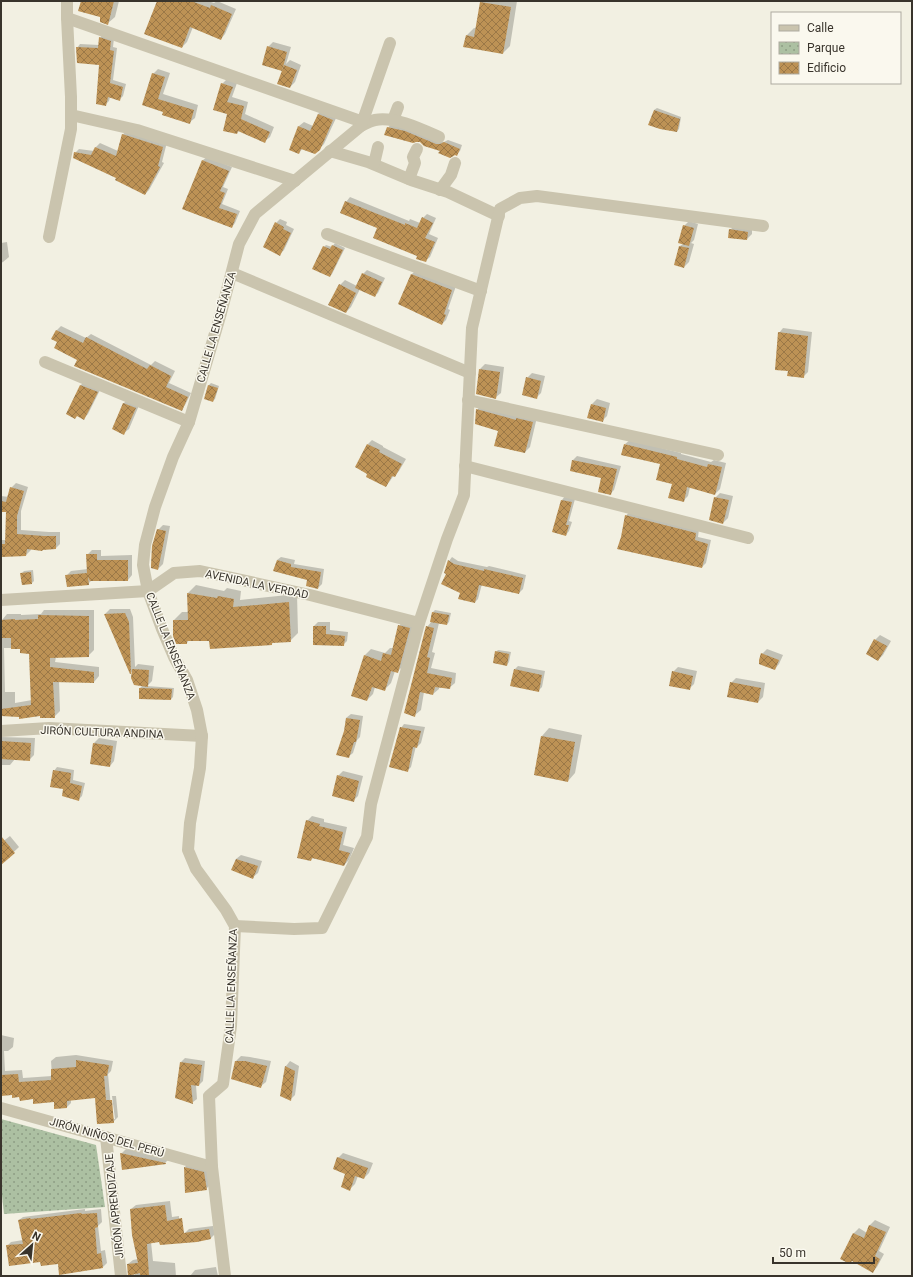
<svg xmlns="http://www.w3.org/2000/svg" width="913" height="1277" font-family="Roboto,sans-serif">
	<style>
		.park { fill: url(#park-dots) }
		.shadow { fill: #0003; fill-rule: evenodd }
		.building { fill: url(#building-cross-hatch) }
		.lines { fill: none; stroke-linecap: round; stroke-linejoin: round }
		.minor { stroke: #cac4ae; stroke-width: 12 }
		.labels { text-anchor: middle; stroke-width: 3; stroke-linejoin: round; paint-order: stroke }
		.street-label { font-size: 11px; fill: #39342c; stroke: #faf8ee }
	</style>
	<defs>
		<pattern id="park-dots" width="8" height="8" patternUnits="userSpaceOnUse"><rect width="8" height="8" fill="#acc0a2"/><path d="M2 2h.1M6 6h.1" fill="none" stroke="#8d9d84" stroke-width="1.8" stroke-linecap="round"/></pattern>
		<pattern id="building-cross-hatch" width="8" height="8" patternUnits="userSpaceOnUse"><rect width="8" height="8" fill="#bd9255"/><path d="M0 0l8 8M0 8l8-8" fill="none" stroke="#9b7847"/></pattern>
	</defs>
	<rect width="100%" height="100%" fill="#f2f0e2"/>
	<polygon class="park" points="1,1119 96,1145 105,1207 4,1214 1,1187"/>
	<g class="shadow">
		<polygon points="82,1 119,1 115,17 108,23 101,16"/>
		<polygon points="158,1 208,1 214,3 217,1 236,9 225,34 221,39 193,27 187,42 182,47"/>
		<polygon points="482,1 517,1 510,46 503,53 467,35 474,28 477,29 481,2"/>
		<polygon points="103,34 114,38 113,47 117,48 113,80 126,84 123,96 119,100 110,97 109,101 106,104 100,64 77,48 80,44 99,45 100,38"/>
		<polygon points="273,42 291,47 286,64 290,60 301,65 295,82 290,87 285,66 281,70 268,47"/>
		<polygon points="158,69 170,73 163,94 198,105 195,118 190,122 143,104 153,74"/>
		<polygon points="227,79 237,83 232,97 248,102 245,114 274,127 270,137 265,141 240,130 237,133 228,114 222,84"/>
		<polygon points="657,108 681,117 679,129 677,131 654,110"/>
		<polygon points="323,110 337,116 324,144 319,149 303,148 299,153 290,149 299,126 304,122 313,126 318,114"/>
		<polygon points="391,124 440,141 444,142 448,140 462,145 460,151 457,154 441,150 388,128"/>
		<polygon points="127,131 167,142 162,162 164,163 149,190 145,194 75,153 79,149 94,151 96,147 100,143 118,151 122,135"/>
		<polygon points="207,157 232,167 223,187 228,189 222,204 240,211 235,223 232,227 184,209 203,160"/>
		<polygon points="350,197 409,221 410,219 420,223 423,218 427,214 436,218 429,234 438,238 430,257 425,261 378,228 346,202"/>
		<polygon points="280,219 287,222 286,225 294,229 284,250 280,254 276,223"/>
		<polygon points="689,221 698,224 694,240 691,243 694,244 689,262 684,267 680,246 683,244 684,226"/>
		<polygon points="735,225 752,227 752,234 747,239 730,230"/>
		<polygon points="7,242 9,257 3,262 1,263 1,243"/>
		<polygon points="335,243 345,248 332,274 330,276 324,247 326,245 332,247"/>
		<polygon points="367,270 385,278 378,293 374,296 360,289 351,307 346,312 329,305 340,285 345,280 357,286 363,274"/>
		<polygon points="416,270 456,286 448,309 450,310 446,320 442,324 399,304 412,274"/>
		<polygon points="61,326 86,338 91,334 151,365 155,361 175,371 169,383 191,393 185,405 181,410 78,359 58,342 52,339 57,330"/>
		<polygon points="783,328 812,332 808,372 803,377 789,370 779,333"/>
		<polygon points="485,364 504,367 501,393 496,397 480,369"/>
		<polygon points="532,373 545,376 541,393 537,397 527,378"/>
		<polygon points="85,381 101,388 88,414 84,418 77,415 67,413 81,385"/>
		<polygon points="211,383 219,386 215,399 213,401 209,385"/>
		<polygon points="129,398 140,403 129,429 124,433 113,428 124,403"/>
		<polygon points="597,399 610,403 607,416 602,421 592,404"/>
		<polygon points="481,405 537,417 530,447 525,452 499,430 477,410"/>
		<polygon points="372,440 383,446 383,447 406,459 399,471 395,476 394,475 390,481 386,486 368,444"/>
		<polygon points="630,440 681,453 681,454 711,462 714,460 726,463 720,489 715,494 690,487 688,496 683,501 661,463 625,444"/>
		<polygon points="577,456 621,466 614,490 610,494 602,478 571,470 573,460"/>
		<polygon points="16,483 28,487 21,511 21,530 49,532 60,532 60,544 56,548 31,549 31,550 26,555 1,556 1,540 7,540 7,511 1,510 1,496 9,497 11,488"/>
		<polygon points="720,493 733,496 728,518 723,523 715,498"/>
		<polygon points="565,496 575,499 569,521 572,522 569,531 566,535 553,531 562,500"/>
		<polygon points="629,512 699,529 698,537 711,540 706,563 702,567 622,538 626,516"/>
		<polygon points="163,525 170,526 163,564 158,569 158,530"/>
		<polygon points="92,550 101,550 101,556 132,555 132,575 128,580 92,580 88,584 66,576 71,571 88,569 87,555"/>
		<polygon points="281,557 295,560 294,564 324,569 322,584 318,588 308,579 277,560"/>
		<polygon points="452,557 458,561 487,567 489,566 526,575 523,589 519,593 482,584 478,599 475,602 461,593 447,574 449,561"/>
		<polygon points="33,570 34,581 32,583 22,573 24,571"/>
		<polygon points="196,585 224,591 227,588 241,591 240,600 297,594 298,633 290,641 274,641 272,644 211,648 210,640 189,640 187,643 174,620 182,612 189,612 188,593"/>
		<polygon points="110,609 130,609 133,617 135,667 138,664 154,666 152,681 147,686 174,688 173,697 171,699 140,688 143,685 133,671 130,673 105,614"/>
		<path d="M44,610H94V650L88,656L56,657L55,662L99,667V676L94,682L59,681L60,711L54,717L41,715L1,716L2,620L7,614H21V615L41,614ZM4,648H21L30,653L32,700L15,703V692H5Z"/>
		<polygon points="435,610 451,613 449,622 447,624 439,623 432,652 435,653 431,668 456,673 455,683 449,688 439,686 439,689 433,694 424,692 421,710 415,715 427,627 432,621 431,621 433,612"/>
		<polygon points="405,619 416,622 404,665 398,671 395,671 391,683 384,690 375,687 373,694 367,700 365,655 371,649 385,653 390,648 393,648 399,626"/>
		<polygon points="318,622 330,622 330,630 348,632 347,641 343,645 314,626"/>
		<polygon points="880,635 891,641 883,655 878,660 875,640"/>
		<polygon points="767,649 783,655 779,664 775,669 762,654"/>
		<polygon points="498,650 511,652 509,662 507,665 496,652"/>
		<polygon points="518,666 545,671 542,687 538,691 515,669"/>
		<polygon points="678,667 697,671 694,684 689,689 673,672"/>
		<polygon points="736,678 765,683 763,697 758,702 731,683"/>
		<polygon points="351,714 363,716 360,737 357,740 353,753 348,757 345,731 346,718"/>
		<polygon points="404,724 425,727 421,743 417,747 416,746 411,767 407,771 401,728"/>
		<polygon points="549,728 582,735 575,773 568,781 535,775 542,736"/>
		<polygon points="1,737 35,738 34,755 29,760 15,759 10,765 1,765"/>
		<polygon points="99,738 117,741 114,761 110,766 94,743"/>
		<polygon points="57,767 74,770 73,780 85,783 82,796 79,799 64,788 54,771"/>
		<polygon points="343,771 363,776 358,796 353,801 338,776"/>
		<polygon points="312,816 324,819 324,822 347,827 343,845 354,848 349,860 344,865 313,858 311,860 307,821"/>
		<polygon points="10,836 19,847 3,862 1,860 1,843"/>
		<polygon points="241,855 262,861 258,873 253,877 236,859"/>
		<polygon points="1,1035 14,1038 13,1047 8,1051 4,1051 5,1071 22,1070 23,1078 52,1076 51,1061 56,1057 76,1055 113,1061 111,1071 108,1074 112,1119 115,1119 112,1096 116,1096 118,1117 113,1122 96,1097 71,1100 71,1103 67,1107 55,1101 20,1096 1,1090"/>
		<polygon points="241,1056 250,1057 271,1061 266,1082 261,1086 236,1061"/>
		<polygon points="185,1058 205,1061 203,1081 199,1085 196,1085 197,1099 193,1102 176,1098 181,1062"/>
		<polygon points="290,1061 299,1066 295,1095 291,1099 281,1095 286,1066"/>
		<polygon points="126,1149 170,1158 165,1163 121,1154"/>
		<polygon points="343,1153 373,1163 369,1173 364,1178 358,1176 355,1184 350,1189 346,1173 338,1158"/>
		<polygon points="189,1162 208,1168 211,1184 206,1189 185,1167"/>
		<polygon points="170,1201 172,1217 179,1216 178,1234 151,1242 153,1261 175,1263 176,1276 135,1276 135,1273 128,1264 133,1260 138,1259 131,1209 136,1205"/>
		<polygon points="85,1209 85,1211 101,1209 102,1222 98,1226 101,1251 105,1250 107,1263 103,1267 41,1261 7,1246 11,1242 23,1240 19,1220 23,1217"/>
		<polygon points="875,1220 890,1227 879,1251 884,1254 877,1267 873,1271 852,1260 841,1259 854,1233 859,1228 867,1233 870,1225"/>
		<polygon points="213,1226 215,1234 211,1238 197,1241 185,1233 189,1229"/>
		<polygon points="216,1267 218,1276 190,1276 195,1270"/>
	</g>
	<g class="building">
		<polygon points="81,1 114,1 108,25 100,22 100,17 78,11"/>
		<polygon points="157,1 191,1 210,8 211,5 232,14 221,40 190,27 182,48 144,34"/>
		<polygon points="480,2 511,7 503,54 463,47 466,35 474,37"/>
		<polygon points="99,37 111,41 110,50 114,51 110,83 123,87 120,101 108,97 106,106 96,104 99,65 77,63 76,47 98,48"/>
		<polygon points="267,46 287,52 282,71 262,65"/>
		<polygon points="284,65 297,70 290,88 277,84"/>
		<polygon points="152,73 165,77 158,99 194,110 190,124 162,115 163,112 142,105"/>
		<polygon points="221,83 233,87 227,102 244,106 241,119 270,132 265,143 238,131 237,134 223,131 227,114 213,110"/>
		<polygon points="654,110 680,119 677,132 660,129 648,125"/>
		<polygon points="318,114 333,120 320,150 315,154 301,149 299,154 289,150 298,126 310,131"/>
		<polygon points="387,127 405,131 436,144 440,144 444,142 460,149 457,156 455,155 450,158 438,153 440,151 424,146 420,142 416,142 413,143 384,135"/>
		<polygon points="122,134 163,147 158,166 160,167 145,195 115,180 116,178 73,158 74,152 91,155 95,147 116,156"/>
		<polygon points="202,160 229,171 220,191 225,193 219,208 237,214 232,228 182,209"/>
		<polygon points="345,201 405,225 405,223 417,228 422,217 433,223 425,238 435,242 426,262 416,259 417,256 373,238 377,228 340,213"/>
		<polygon points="275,222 284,227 283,229 291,233 280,256 263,247"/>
		<polygon points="683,225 694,228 689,246 678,243"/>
		<polygon points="729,229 748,232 747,240 728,238"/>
		<polygon points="332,245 343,250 330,277 312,269 323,246 330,249"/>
		<polygon points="679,246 689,248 684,268 674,265"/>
		<polygon points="362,273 382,282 375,297 355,288"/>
		<polygon points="411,274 452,290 444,314 446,315 442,325 398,304"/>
		<polygon points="339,284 356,293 346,313 328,305"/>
		<polygon points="56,330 83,343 86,337 147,369 150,365 171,376 166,387 188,397 182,411 74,366 77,360 54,348 57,342 51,339"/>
		<polygon points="778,332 808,336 804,378 787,376 788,371 775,370"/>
		<polygon points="479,369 500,372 496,399 476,394"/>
		<polygon points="526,377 541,381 537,399 522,395"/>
		<polygon points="80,385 98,392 84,420 77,416 75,419 66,414"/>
		<polygon points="208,385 218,388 213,402 204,399"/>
		<polygon points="123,403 136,408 124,435 112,429"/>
		<polygon points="591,404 606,408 603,422 587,418"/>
		<polygon points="476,409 516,420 516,418 533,422 525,453 494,446 498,431 475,424"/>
		<polygon points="367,444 380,450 379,452 402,464 395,477 392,476 386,487 366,477 367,474 355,467"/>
		<polygon points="624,444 677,457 677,459 707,467 708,464 722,467 715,495 687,487 684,502 668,498 672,484 656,480 660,464 621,455"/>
		<polygon points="572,460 617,469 611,495 598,492 601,478 570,471"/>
		<polygon points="10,487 24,491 17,516 17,534 44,536 56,536 56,549 43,550 42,551 27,549 26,556 1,557 1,544 5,544 6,512 1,512 1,501 6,502"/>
		<polygon points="714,497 729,500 723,524 709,520"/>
		<polygon points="561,500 572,502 566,525 569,525 566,536 552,532"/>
		<polygon points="625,515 696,533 695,540 708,544 702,568 617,549 621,537"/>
		<polygon points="157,529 166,531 158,570 151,568 151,565 152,546"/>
		<polygon points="86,554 97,554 97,560 128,560 128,581 90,581 88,577 89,585 67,587 65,575 87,573"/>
		<polygon points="277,560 291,564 291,567 321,572 318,589 306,586 307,580 273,571"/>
		<polygon points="448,560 454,564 484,571 484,569 523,578 519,594 479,585 475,603 458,599 460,593 441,584 446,574 444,573"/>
		<polygon points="31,572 32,584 22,585 20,573"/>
		<polygon points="187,593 217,598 218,596 234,599 233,607 289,602 291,642 272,643 272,645 210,649 209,641 187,641 187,644 176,644 173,636 173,620 188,620"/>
		<polygon points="432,612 449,615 447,625 430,622"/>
		<polygon points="125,613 129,622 131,674 130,674 104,614"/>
		<polygon points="38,615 89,616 89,657 50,658 50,667 94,672 94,683 53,682 55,718 40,718 40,716 19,719 19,717 1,716 1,709 31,705 29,654 20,653 20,649 11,649 11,638 1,638 1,620 15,619 15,620 38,619"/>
		<polygon points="398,625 410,628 398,673 391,671 385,691 372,687 367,701 351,696 364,655 381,661 383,653 391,655"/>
		<polygon points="313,626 326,626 326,634 345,636 344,646 313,645"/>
		<polygon points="426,626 434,628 427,657 430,658 427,673 452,678 450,689 435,687 433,695 420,692 415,717 404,713"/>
		<polygon points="874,639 887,646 878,661 866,654"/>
		<polygon points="495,651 509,654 507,666 493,663"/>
		<polygon points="761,653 779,660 775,670 759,664 759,660"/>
		<polygon points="132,669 149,670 148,687 134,685 131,678"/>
		<polygon points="514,669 542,675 539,692 510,686"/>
		<polygon points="672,671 693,676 690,690 669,686"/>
		<polygon points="730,682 761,688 758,703 727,697"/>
		<polygon points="139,688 172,689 171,700 139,699"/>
		<polygon points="346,718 360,720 356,742 354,742 349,758 336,755 344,731"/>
		<polygon points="400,727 421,731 417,748 413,747 408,772 389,767"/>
		<polygon points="541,736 575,742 568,782 534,775"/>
		<polygon points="1,741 31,743 30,761 1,759"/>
		<polygon points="93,743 113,746 110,767 90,764"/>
		<polygon points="53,770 71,773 70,783 82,786 79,801 62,796 63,789 50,787"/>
		<polygon points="337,775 359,781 354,802 332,796"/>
		<polygon points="306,820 320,824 319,826 343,832 339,850 350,853 344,866 312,858 311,861 297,858"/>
		<polygon points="1,836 15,853 1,865"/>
		<polygon points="236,859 258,866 253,879 231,870"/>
		<polygon points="76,1060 109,1065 107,1076 104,1076 106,1100 112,1100 114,1123 97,1124 95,1098 67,1101 67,1108 54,1109 54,1102 33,1104 33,1099 20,1101 19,1097 12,1098 12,1095 1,1096 1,1075 18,1074 19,1082 51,1080 51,1069 76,1067"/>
		<polygon points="235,1061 245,1061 267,1066 261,1088 231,1079"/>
		<polygon points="180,1062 202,1065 199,1086 191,1085 193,1104 175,1098"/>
		<polygon points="285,1066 295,1071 291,1101 280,1096"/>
		<polygon points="120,1153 166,1163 166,1164 122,1170"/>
		<polygon points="337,1157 368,1168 364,1179 355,1176 350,1191 341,1187 345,1174 333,1169"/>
		<polygon points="184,1167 204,1172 207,1190 185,1193"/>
		<polygon points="165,1205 167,1221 182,1218 184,1233 209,1229 211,1239 197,1242 160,1245 159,1242 147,1244 149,1276 140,1276 140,1273 128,1276 127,1264 138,1263 132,1235 130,1209"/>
		<polygon points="81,1213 82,1214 97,1213 98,1227 95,1228 97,1254 101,1253 103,1268 59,1275 58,1264 41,1266 40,1262 9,1266 6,1245 23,1244 18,1220 30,1218 31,1219"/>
		<polygon points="869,1225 886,1232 875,1256 880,1259 873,1273 852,1261 850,1264 840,1259 853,1233 864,1238"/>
	</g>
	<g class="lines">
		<g class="minor">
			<polyline points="67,18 363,122"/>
			<polyline points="71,115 137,130 295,181"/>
			<polyline points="393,120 398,107"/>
			<path d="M361,126C365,124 370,121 375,120C394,116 421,129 439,137"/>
			<polyline points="330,151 368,162 411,180 448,192 499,216"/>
			<polyline points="374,164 378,147"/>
			<polyline points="409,179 415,163 413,157 417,149"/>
			<polyline points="440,190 451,175 455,163"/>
			<polyline points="327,234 481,291"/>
			<polyline points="49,237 71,129 71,97 67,18 67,1"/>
			<polyline points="232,273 470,373"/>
			<polyline points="45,362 189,422"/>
			<polyline points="468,400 718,455"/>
			<polyline points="465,466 748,538"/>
			<polyline points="1,600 148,591 174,573 200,571 310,595 419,623"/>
			<polyline points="1,731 49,728 202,736"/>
			<polyline points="235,926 294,929 322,928 367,837 371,804 419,623 447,539 464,495 472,328 500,209 520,198 537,196 763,226"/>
			<polyline points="1,1108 212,1167"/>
			<polyline points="106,1137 121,1276"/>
			<polyline points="225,1276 212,1167 209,1096 223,1084 231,1026 235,926 226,910 196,869 188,850 190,823 200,768 202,736 197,710 187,680 174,657 162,629 148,591 143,565 145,545 155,507 173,457 189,422 221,313 239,244 255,214 361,126 390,43"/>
		</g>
	</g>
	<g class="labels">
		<g class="street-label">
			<text transform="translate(216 327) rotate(-74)" y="4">CALLE LA ENSEÑANZA</text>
			<text transform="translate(257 584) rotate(12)" y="4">AVENIDA LA VERDAD</text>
			<text transform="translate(171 646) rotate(68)" y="4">CALLE LA ENSEÑANZA</text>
			<text transform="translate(102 732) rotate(2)" y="4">JIRÓN CULTURA ANDINA</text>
			<text transform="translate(231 986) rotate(-88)" y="4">CALLE LA ENSEÑANZA</text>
			<text transform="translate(107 1137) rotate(16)" y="4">JIRÓN NIÑOS DEL PERÚ</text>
			<text transform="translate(114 1206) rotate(-96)" y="4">JIRÓN APRENDIZAJE</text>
		</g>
	</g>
	<rect width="913" height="1277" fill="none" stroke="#39342c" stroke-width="4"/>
	<rect x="771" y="12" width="130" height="72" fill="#faf8ee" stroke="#adaaa0"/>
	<rect x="779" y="25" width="20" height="6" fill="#cac4ae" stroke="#adaaa0"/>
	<text x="807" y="32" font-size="12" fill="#39342c">Calle</text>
	<rect x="779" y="42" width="20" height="12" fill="url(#park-dots)" stroke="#adaaa0"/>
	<text x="807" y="52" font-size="12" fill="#39342c">Parque</text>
	<rect x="779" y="62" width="20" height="12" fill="url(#building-cross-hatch)" stroke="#adaaa0"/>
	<text x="807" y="72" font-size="12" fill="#39342c">Edificio</text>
	<g transform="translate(32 1245) rotate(27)" stroke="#faf8ee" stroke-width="3" paint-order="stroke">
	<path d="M0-3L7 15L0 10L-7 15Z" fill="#39342c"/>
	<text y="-6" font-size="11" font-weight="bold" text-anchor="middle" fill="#39342c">N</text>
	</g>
	<path d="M773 1257v6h101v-6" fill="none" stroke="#39342c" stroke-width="2"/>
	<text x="779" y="1257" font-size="12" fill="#39342c" stroke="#faf8ee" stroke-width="3" paint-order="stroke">50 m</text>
</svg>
